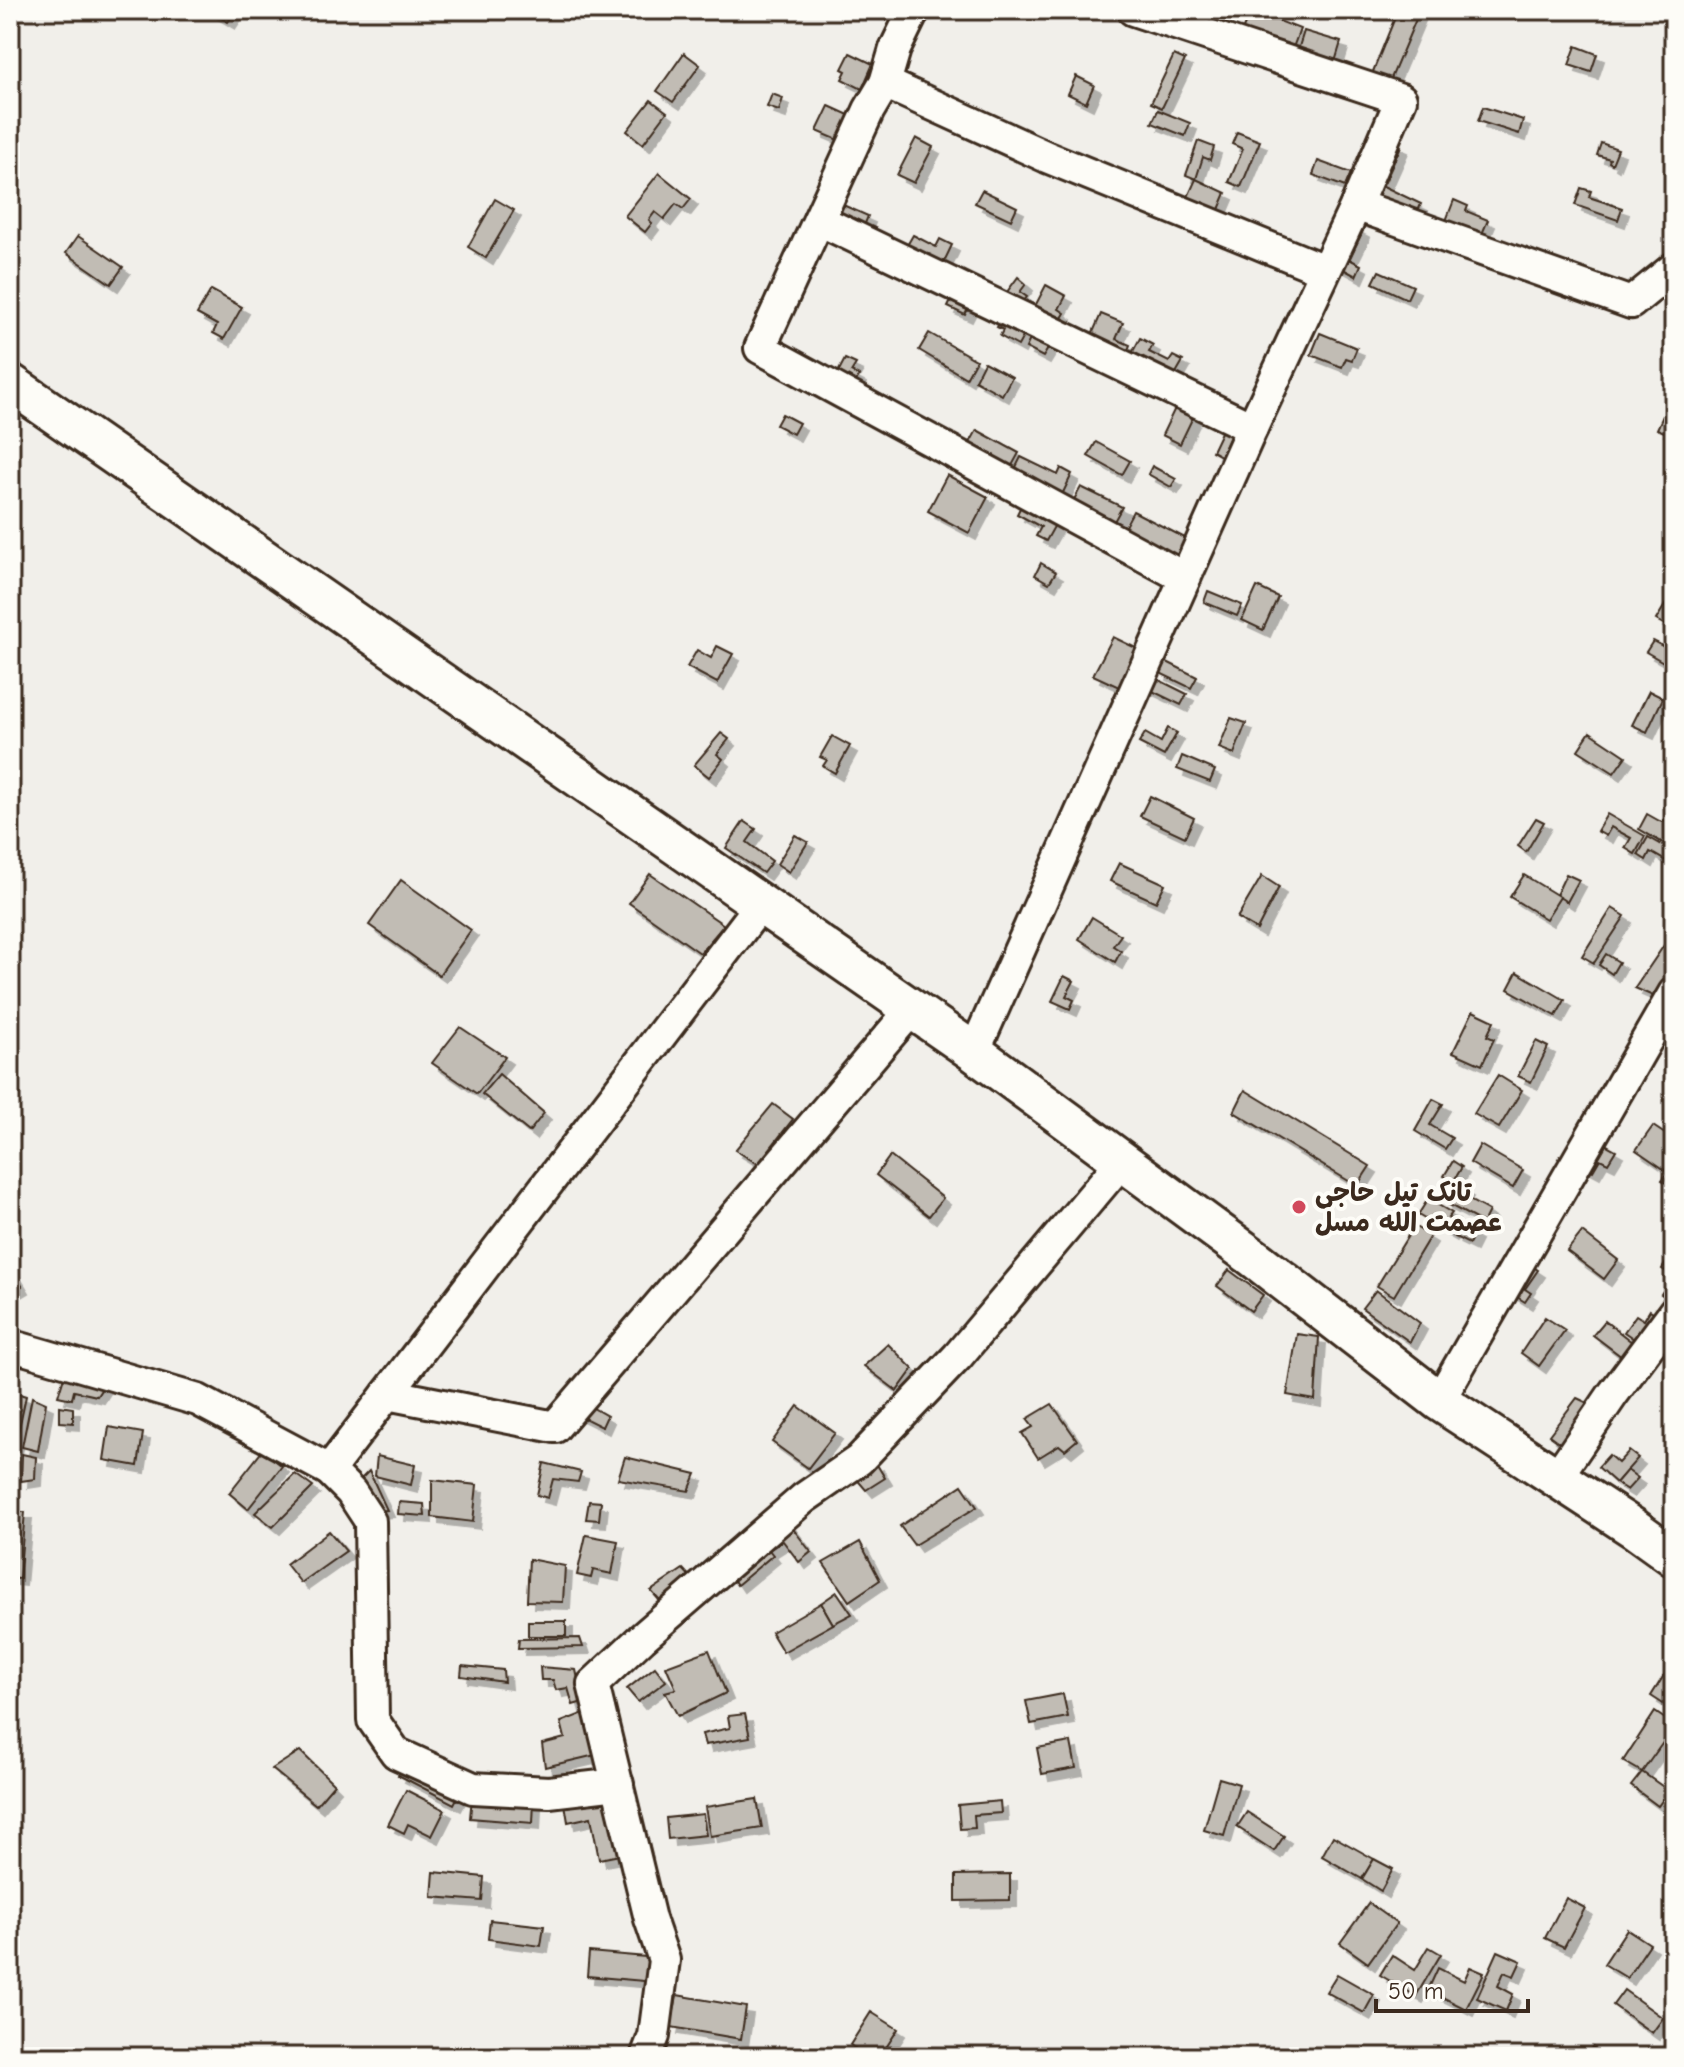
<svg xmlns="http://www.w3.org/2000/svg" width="1684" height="2067" font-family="'Comic Neue','Playpen Sans Arabic',sans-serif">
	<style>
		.building { fill: #c1bcb4; stroke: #3b2a1e; stroke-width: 2; filter: url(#shadow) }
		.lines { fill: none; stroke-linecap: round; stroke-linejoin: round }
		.minor-casing { stroke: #3b2a1e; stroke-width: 36 }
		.major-casing { stroke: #3b2a1e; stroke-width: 44 }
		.minor { stroke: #fdfcf7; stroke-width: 30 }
		.major { stroke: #fdfcf7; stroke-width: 38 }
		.poi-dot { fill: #d1495b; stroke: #fdfcf7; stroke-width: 3 }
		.labels { text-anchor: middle; stroke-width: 8; stroke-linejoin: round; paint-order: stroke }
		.poi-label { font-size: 26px; font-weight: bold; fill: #3b2a1e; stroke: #fdfcf7; text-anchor: start }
	</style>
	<defs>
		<filter id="shadow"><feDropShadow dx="7" dy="7" stdDeviation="0" flood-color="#0004"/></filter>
	</defs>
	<rect width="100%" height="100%" fill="#f1efea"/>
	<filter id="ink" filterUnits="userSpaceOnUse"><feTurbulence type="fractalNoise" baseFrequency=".0125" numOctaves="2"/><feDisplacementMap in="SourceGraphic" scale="16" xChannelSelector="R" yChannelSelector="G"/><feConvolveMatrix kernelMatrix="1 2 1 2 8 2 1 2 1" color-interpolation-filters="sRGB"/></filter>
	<g filter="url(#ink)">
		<g class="building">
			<polygon points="212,10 236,10 228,22 211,12"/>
			<polygon points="1251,10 1300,29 1291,53 1241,33"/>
			<polygon points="1398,10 1414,10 1419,12 1390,81 1372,74"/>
			<polygon points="1304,31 1341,42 1335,62 1298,50"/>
			<polygon points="1576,46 1597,54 1591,72 1569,65"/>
			<polygon points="684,53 700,65 673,102 657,91"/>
			<polygon points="850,53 873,64 862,89 842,79 846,71 842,69"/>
			<polygon points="1174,55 1185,60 1162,108 1151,103"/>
			<polygon points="1076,76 1094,85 1086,103 1068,94"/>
			<polygon points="772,94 783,98 779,111 767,107"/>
			<polygon points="651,100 667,112 643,144 627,131"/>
			<polygon points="829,106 849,115 838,140 817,131"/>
			<polygon points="1483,107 1523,120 1519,134 1478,121"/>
			<polygon points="1158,110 1190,123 1185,136 1152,123"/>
			<polygon points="1237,132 1260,141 1241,187 1229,182 1243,149 1232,144"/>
			<polygon points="916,138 933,147 914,183 897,175"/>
			<polygon points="1387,140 1401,146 1385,182 1372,176"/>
			<polygon points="1198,141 1214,147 1210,160 1203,157 1196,179 1186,175"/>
			<polygon points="1601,143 1618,149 1612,164 1609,162 1610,159 1597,155"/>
			<polygon points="1318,161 1351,173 1345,187 1313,175"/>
			<polygon points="659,173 691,199 683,209 676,204 664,219 655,212 649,220 652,223 645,232 625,216"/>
			<polygon points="1196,179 1226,193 1218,212 1187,199"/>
			<polygon points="1381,185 1421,204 1416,216 1375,197"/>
			<polygon points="1581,188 1591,191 1589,197 1622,208 1618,220 1575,205"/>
			<polygon points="982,190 1017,207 1011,220 975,203"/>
			<polygon points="495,199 514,210 486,258 468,247"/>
			<polygon points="1454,200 1468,206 1466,211 1488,220 1479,241 1444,226"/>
			<polygon points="843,205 868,216 864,226 838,215"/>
			<polygon points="1352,225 1363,231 1349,259 1361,265 1356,276 1332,263"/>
			<polygon points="913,235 936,247 940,239 952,245 942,266 906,247"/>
			<polygon points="78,236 123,267 111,284 66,253"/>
			<polygon points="1379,271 1413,286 1407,299 1373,283"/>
			<polygon points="1018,277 1026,284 1020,292 1027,297 1019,307 1004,296"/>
			<polygon points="1046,285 1066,296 1059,309 1065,313 1059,323 1033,310"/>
			<polygon points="211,290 242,307 224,339 213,333 217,325 197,314"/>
			<polygon points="952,299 969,307 965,315 948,307"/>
			<polygon points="1101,314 1123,323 1116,339 1130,345 1126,355 1090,339"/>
			<polygon points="1000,322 1024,335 1018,346 1000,336 1003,330 997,327"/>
			<polygon points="929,333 976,360 966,378 919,350"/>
			<polygon points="1320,333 1357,348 1352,360 1346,358 1342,367 1311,355"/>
			<polygon points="1031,337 1049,347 1043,357 1026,348"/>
			<polygon points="1140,338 1153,345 1149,352 1169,362 1173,356 1183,361 1172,380 1130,357"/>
			<polygon points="845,359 856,364 851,372 859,376 853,387 835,378"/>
			<polygon points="984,362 1012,377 1002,395 975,380"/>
			<polygon points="1176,406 1194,415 1180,444 1162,435"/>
			<polygon points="1666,409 1674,413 1674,428 1672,428 1669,434 1657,429"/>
			<polygon points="782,414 799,423 793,434 776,425"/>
			<polygon points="977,430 1019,453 1008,473 966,450"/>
			<polygon points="1222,430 1231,435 1221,456 1212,451"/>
			<polygon points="1096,442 1130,461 1122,475 1088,456"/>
			<polygon points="1021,457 1058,475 1061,468 1072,474 1059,501 1013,473"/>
			<polygon points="1152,466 1176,479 1171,487 1148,474"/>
			<polygon points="947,475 988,497 969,533 928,511"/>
			<polygon points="1081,487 1122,507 1112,525 1071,505"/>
			<polygon points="1022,504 1056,523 1046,541 1036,536 1041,527 1017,514"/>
			<polygon points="1133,511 1185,538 1177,556 1124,528"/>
			<polygon points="1041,563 1056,572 1049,583 1035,575"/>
			<polygon points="1257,587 1278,597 1263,630 1242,620"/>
			<polygon points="1674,590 1674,620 1670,618 1665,625 1656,620"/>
			<polygon points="1208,591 1242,605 1237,616 1204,602"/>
			<polygon points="1113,637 1138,649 1119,687 1093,675"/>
			<polygon points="1653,641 1674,652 1674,668 1646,652"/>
			<polygon points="717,646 733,654 717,683 687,667 697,650 711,658"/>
			<polygon points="1165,661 1197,677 1191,688 1160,673"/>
			<polygon points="1149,675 1187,694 1181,705 1144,687"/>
			<polygon points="1649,691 1663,698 1647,732 1632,725"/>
			<polygon points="1231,718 1246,723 1234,754 1219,748"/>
			<polygon points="1168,728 1177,733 1164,756 1139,743 1145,733 1161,742"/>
			<polygon points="1590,732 1626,756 1614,773 1578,750"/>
			<polygon points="721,733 729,739 717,754 723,759 709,777 694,765"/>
			<polygon points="832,736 850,746 835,773 823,766 827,760 820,757"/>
			<polygon points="1182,756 1215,770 1210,782 1177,769"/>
			<polygon points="1150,796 1194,818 1185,837 1140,816"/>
			<polygon points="1674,804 1674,832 1667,845 1639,829 1647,814 1663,823"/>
			<polygon points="1607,814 1645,836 1635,854 1625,848 1631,838 1611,827 1606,836 1597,831"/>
			<polygon points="1536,818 1544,822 1526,852 1518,846"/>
			<polygon points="744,821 756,829 747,842 772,861 763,873 726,848"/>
			<polygon points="795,835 808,842 789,872 777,864"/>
			<polygon points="1648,837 1674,852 1673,865 1650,852 1646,860 1638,855"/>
			<polygon points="1119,863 1165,884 1156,902 1110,881"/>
			<polygon points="650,874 724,925 700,953 629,903"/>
			<polygon points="1566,874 1579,880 1567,902 1556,895"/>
			<polygon points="1524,875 1560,897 1546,919 1510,897"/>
			<polygon points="1262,876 1279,887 1257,930 1237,918"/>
			<polygon points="401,880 471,930 439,975 369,925"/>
			<polygon points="1612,908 1625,916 1594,963 1582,956"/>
			<polygon points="1092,917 1121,935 1113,946 1121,951 1115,962 1079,939"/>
			<polygon points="1671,935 1674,936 1674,968 1655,997 1635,988"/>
			<polygon points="1606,954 1619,962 1612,974 1599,965"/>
			<polygon points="1517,972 1565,1000 1556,1016 1508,989"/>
			<polygon points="1064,976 1074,981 1066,996 1074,1000 1070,1009 1052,1001"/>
			<polygon points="1473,1011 1494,1021 1487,1036 1494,1039 1482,1065 1453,1052"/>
			<polygon points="460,1027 505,1057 477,1094 432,1063"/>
			<polygon points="1536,1041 1548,1047 1531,1082 1518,1076"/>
			<polygon points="499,1074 544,1113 529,1132 482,1094"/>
			<polygon points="1498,1075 1522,1090 1499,1128 1474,1114"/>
			<polygon points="1245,1090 1370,1166 1357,1186 1234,1112"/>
			<polygon points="1433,1099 1443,1104 1430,1125 1452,1138 1445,1149 1415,1131"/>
			<polygon points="773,1104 793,1119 758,1164 735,1150"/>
			<polygon points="1653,1126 1674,1140 1674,1182 1671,1186 1662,1180 1668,1172 1636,1150"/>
			<polygon points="1596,1139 1616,1150 1608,1163 1600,1159 1593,1171 1582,1165"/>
			<polygon points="1480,1145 1523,1170 1513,1188 1470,1163"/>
			<polygon points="890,1156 943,1198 929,1216 876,1175"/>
			<polygon points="1453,1161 1462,1167 1453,1182 1444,1176"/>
			<polygon points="1454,1183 1466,1190 1462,1196 1489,1211 1483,1223 1444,1202"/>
			<polygon points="1428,1199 1452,1213 1448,1218 1457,1223 1450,1234 1418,1215"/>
			<polygon points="1414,1226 1430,1236 1394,1296 1377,1286"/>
			<polygon points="1459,1226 1474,1234 1469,1244 1453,1236"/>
			<polygon points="1582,1232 1618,1260 1604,1279 1567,1251"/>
			<polygon points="1669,1258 1674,1262 1674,1296 1671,1301 1661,1294 1673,1276 1662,1269"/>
			<polygon points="1529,1264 1538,1270 1525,1289 1531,1293 1525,1302 1509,1292"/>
			<polygon points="10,1266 22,1286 10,1293"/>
			<polygon points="1229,1270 1263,1295 1251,1311 1217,1286"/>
			<polygon points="1376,1290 1420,1323 1410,1342 1362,1308"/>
			<polygon points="1650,1310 1658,1315 1640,1343 1624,1332 1636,1315 1644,1320"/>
			<polygon points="1545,1317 1565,1330 1539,1366 1521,1353"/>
			<polygon points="1605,1321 1637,1346 1626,1360 1593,1335"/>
			<polygon points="1297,1334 1319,1337 1315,1400 1287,1395"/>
			<polygon points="888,1344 913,1369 897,1391 864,1366"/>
			<polygon points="65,1373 104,1385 97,1396 74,1391 72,1399 58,1396"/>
			<polygon points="10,1391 26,1396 15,1447 10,1446"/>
			<polygon points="32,1397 46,1403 38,1451 22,1447"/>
			<polygon points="1577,1398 1592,1405 1564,1446 1549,1435"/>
			<polygon points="586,1404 607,1416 602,1427 576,1414"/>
			<polygon points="1052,1404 1077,1440 1065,1450 1059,1445 1038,1458 1022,1433 1033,1427 1027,1419"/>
			<polygon points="60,1406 73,1408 73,1423 60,1422"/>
			<polygon points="798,1406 835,1433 808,1468 772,1442"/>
			<polygon points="109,1427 143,1433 138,1466 104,1460"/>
			<polygon points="263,1450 282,1466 248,1509 229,1493"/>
			<polygon points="1629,1451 1638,1458 1616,1483 1598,1467 1609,1455 1618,1463"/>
			<polygon points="22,1454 36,1457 35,1479 21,1481"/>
			<polygon points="377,1456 415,1465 411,1485 375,1476"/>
			<polygon points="625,1457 696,1474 689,1491 618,1479"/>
			<polygon points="544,1463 581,1472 578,1482 553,1479 548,1498 537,1495"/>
			<polygon points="876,1463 885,1478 866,1490 854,1476"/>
			<polygon points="1627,1470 1638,1478 1627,1490 1616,1483"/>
			<polygon points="369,1471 387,1510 375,1511 360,1480"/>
			<polygon points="295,1474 313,1487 273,1527 255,1513"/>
			<polygon points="432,1480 477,1485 473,1522 432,1517"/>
			<polygon points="962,1485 977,1507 914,1545 900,1526"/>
			<polygon points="589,1501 601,1502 599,1520 586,1519"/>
			<polygon points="399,1502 424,1504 425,1516 398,1514"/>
			<polygon points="10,1512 25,1512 19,1579 10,1578"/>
			<polygon points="787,1521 811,1552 799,1562 783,1541 769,1550 762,1541"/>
			<polygon points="329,1531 346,1551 301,1583 286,1564"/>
			<polygon points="586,1535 618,1541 612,1574 593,1570 591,1578 577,1575"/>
			<polygon points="762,1541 773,1555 737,1585 726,1569"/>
			<polygon points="860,1542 880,1580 849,1601 823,1563"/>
			<polygon points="529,1559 565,1566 563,1602 527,1601"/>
			<polygon points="683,1569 695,1582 667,1609 651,1591"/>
			<polygon points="837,1592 852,1614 833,1624 821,1603"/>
			<polygon points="821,1603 833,1624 783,1652 771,1632"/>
			<rect x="528" y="1621" width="38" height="15"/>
			<polygon points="580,1638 583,1647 518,1648 519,1639"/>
			<polygon points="709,1650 726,1693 678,1716 665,1692 676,1689 666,1666"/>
			<polygon points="462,1666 503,1670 504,1682 461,1676"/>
			<polygon points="540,1667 576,1670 583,1702 573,1705 568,1688 556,1690 553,1680 541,1680"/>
			<polygon points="655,1667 666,1681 638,1702 627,1689"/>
			<polygon points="1668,1669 1674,1673 1674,1711 1651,1696"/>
			<polygon points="1063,1694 1068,1717 1031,1724 1026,1701"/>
			<polygon points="589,1711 604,1753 545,1767 542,1744 565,1738 561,1722"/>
			<polygon points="1655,1712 1674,1725 1674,1727 1642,1772 1623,1761"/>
			<polygon points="745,1714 750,1737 705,1745 702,1734 730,1728 728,1716"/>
			<polygon points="1071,1742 1076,1768 1042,1774 1037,1748"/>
			<polygon points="300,1751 334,1784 316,1805 272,1769"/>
			<polygon points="405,1762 461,1791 454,1804 398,1775"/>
			<polygon points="1642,1772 1669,1791 1658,1806 1631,1786"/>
			<polygon points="1219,1778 1239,1784 1224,1836 1204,1830"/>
			<polygon points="406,1790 445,1810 432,1836 408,1824 404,1833 388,1825"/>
			<polygon points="608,1796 620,1855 599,1859 591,1817 568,1822 565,1804"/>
			<polygon points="472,1797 534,1802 533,1823 470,1818"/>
			<polygon points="757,1799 762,1828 710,1836 705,1807"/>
			<polygon points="1000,1801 1001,1813 974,1815 975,1828 960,1829 958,1805"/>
			<polygon points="1247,1812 1284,1836 1274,1851 1237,1827"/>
			<polygon points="703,1814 706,1835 668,1839 666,1818"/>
			<polygon points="1333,1836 1374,1859 1362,1879 1322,1856"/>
			<polygon points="1374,1859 1393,1869 1381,1891 1362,1879"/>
			<polygon points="434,1872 484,1877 482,1901 432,1897"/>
			<polygon points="1010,1874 1010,1900 956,1901 956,1875"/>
			<polygon points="1566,1898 1585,1908 1564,1947 1545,1938"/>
			<polygon points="1369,1903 1397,1923 1368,1963 1340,1943"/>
			<polygon points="490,1920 544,1926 541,1946 488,1939"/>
			<polygon points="1627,1929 1650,1944 1627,1978 1604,1964"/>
			<polygon points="1429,1947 1441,1954 1416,1996 1380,1975 1392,1955 1415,1970"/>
			<polygon points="1498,1951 1521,1961 1514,1976 1504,1972 1498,1986 1513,1994 1506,2011 1477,1998"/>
			<polygon points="589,1952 657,1958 655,1982 587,1976"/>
			<polygon points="1470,1967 1484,1973 1466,2009 1428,1990 1438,1968 1464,1981"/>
			<polygon points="1337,1974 1374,1995 1364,2013 1326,1992"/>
			<polygon points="1624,1990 1663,2018 1652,2033 1613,2005"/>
			<polygon points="677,1995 746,2007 741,2039 671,2027"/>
			<polygon points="871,2012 898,2029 880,2057 869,2057 850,2045"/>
			<polygon points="1592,2047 1608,2057 1586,2057"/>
		</g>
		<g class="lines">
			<g class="minor-casing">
				<g id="minor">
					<polyline points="914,10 895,49 885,83 869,110 760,348 1185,578"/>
					<polyline points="885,83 1047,157 1324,270"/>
					<polyline points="1356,205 1631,303 1674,268"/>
					<polyline points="819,220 1252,428"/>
					<polyline points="974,1052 1252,428 1356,205 1401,99 1133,10"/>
					<polyline points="10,1345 198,1400 329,1470 351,1492 370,1521 373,1720 396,1753 473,1788 549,1792 618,1784"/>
					<polyline points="387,1394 555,1427 912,1009"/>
					<polyline points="1439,1401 1674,993"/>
					<polyline points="329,1470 761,904"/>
					<polyline points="1556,1478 1613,1394 1674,1312"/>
					<polyline points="646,2057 654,2036 664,1960 650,1919 593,1684 642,1638 804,1498 859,1460 958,1356 1122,1161"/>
				</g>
			</g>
			<g class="major-casing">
				<polyline id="major" points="10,383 974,1052 1254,1258 1439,1401 1635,1529 1674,1557"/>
			</g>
			<use href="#minor" class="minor"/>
			<use href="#major" class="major"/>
		</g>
	</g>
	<circle class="poi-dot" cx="1299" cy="1207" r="8"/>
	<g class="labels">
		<g class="poi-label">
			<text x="1315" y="1201">تانک تیل حاجی<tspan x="1315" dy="30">عصمت الله مسل</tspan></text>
		</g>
	</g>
	<rect width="1684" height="2067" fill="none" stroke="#fdfcf7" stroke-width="40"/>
	<rect x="20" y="20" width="1644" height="2027" fill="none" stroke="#3b2a1e" stroke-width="3" filter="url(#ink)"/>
	<path d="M1376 1999v12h152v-12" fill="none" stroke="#3b2a1e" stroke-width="4"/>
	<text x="1388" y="1999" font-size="24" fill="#3b2a1e" stroke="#fdfcf7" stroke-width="6" paint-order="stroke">50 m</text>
</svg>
